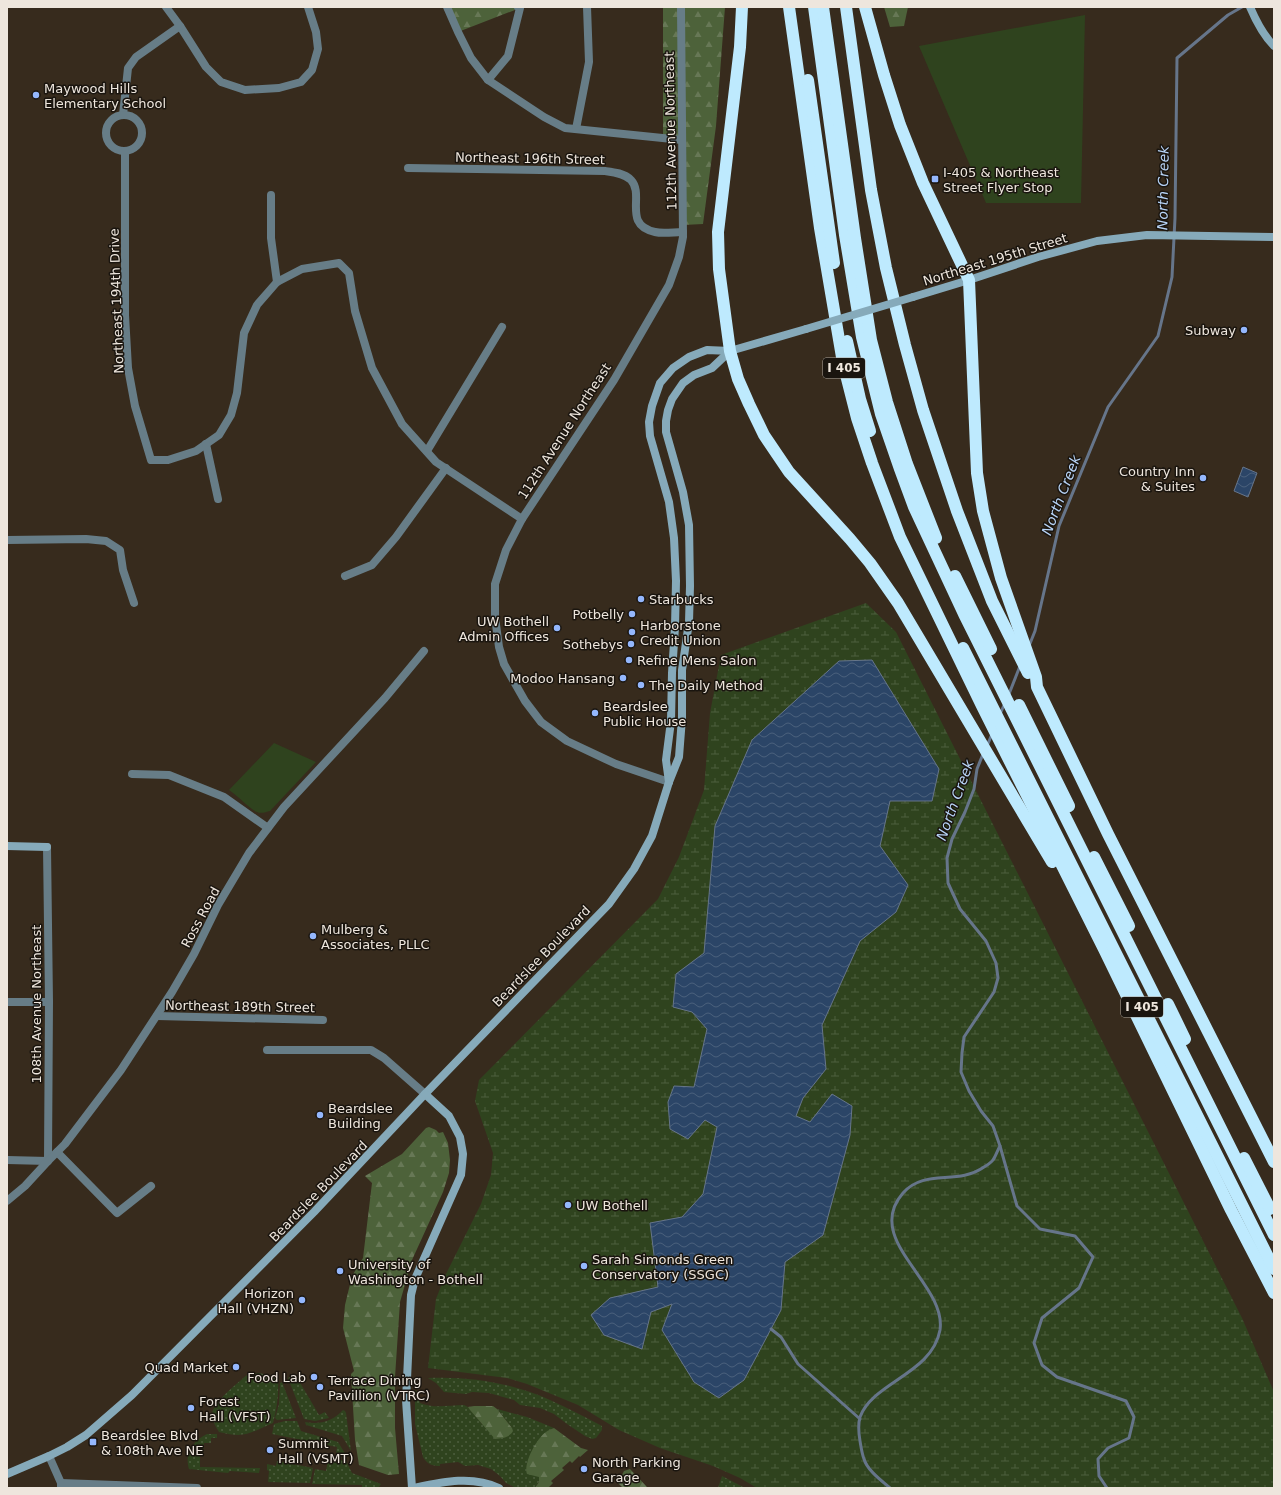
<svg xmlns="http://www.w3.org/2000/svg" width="1281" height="1495" font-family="'DejaVu Sans',sans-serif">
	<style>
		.grass { fill: url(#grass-dots) }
		.forest { fill: url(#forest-firs) }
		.wetland { fill: url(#wetland-marsh) }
		.green { fill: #2f431e }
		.water { fill: url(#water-waves); stroke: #66758a }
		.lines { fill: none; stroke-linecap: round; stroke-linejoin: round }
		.stream { stroke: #66758a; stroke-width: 3 }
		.street { stroke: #677d87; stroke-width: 8 }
		.secondary { stroke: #86aaba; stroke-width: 8 }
		.highway { stroke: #beeafe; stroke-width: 12 }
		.secondary-bridge { stroke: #86aaba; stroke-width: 8 }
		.poi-dot { fill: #94b7fd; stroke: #1a150f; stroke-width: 1.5 }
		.labels { text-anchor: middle; stroke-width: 3; stroke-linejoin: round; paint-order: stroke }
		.shield { fill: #1a150f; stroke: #aea79f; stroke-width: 1 }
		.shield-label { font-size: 12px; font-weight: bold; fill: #eee6dd }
		.poi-label { font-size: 13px; fill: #eee6dd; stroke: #1a150f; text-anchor: start }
		.street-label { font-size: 13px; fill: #eee6dd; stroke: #1a150f }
		.water-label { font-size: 14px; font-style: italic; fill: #b7d3f6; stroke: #1a150f }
	</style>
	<defs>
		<pattern id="grass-dots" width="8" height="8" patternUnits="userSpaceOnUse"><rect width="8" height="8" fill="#2f431e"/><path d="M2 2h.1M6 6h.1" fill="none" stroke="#4d5e3e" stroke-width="1.8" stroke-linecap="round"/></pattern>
		<pattern id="forest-firs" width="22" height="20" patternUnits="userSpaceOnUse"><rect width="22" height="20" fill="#4d623a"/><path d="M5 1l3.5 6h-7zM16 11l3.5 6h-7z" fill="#677856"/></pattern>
		<pattern id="wetland-marsh" width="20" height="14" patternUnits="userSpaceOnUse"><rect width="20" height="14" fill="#2f431e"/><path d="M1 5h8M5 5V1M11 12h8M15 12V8" fill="none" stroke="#4d5e3e"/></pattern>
		<pattern id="water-waves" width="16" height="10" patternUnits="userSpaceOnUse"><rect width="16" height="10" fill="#2b4567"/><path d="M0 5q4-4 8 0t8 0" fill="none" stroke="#4a607c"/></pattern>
	</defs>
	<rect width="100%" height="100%" fill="#372b1d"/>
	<g class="grass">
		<path d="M260,1373L278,1379C279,1394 277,1408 273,1423C249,1433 246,1439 219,1432C216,1427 212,1421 212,1414C213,1402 239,1382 248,1374Z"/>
		<polygon points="295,1374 319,1415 325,1412 329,1418 315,1421 304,1419 288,1378"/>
		<path d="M428,1378C470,1376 512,1383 550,1400C568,1408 585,1417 602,1426V1430L596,1438L592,1439L585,1436L567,1424L554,1414L540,1408L520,1405L514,1400L489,1393L472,1392L466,1394L444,1392L436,1383Z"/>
		<polygon points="282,1382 296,1418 277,1420 275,1418 279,1404 280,1383"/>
		<path d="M415,1390L418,1392V1397L420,1403C434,1409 449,1405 464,1405L468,1407L482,1424L512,1428L497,1409L527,1417L554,1428L550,1430L534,1475L539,1476V1482L535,1488H516L506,1483L500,1476L491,1469L478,1465L465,1466L458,1462L440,1464V1466C432,1466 427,1464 423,1457L415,1424Z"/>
		<path d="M343,1410L345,1411L346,1413L351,1451L342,1436L306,1425L305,1422C320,1425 333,1421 343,1410Z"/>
		<polygon points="285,1421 297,1421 301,1431 338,1442 346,1455 336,1454 337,1447 272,1434 274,1424"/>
		<path d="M207,1434H217V1438H211V1443H204L203,1453H200V1467L260,1468L259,1473L230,1471L228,1473L189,1469C184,1453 193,1441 207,1434Z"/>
		<polygon points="335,1459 346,1461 352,1473 381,1484 379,1487 362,1487 362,1485 312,1484 315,1469 326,1471 328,1460 334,1462"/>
		<polygon points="277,1461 313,1468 310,1483 268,1482 269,1471 267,1470 267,1464 276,1466"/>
		<polygon points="722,1476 745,1488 718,1488"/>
	</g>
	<g class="forest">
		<polygon points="447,7 518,7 520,8 458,32"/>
		<polygon points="663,7 725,7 716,126 703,224 683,225 682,140 663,138"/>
		<polygon points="884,7 908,7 904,26 890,27"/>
		<polygon points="429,1127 436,1130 439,1133 443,1132 448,1143 450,1160 449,1173 443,1192 412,1260 400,1302 395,1377 395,1428 399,1474 388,1475 359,1465 355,1440 351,1374 354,1371 343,1328 345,1305 352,1276 363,1258 372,1183 365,1176 402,1154 426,1128"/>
		<path d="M474,1406H493L497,1409L512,1428L513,1431C509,1438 502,1438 495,1439L470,1410L468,1407Z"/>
		<path d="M554,1428L581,1448L588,1450L580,1457L579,1456L572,1463L570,1461L562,1468L564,1470L551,1481L553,1483L548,1488H535L539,1482V1477L527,1474C523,1463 537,1438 546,1432C548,1430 552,1429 554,1428Z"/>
		<polygon points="630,1469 648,1488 623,1488 618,1483 624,1471"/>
	</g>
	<polygon class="wetland" points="866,603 896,632 1242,1318 1274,1392 1274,1488 757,1488 740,1478 713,1466 660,1448 619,1430 578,1405 527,1384 507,1378 428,1368 436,1299 445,1276 481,1204 491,1175 493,1153 475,1101 479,1080 658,899 679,857 704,790 710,713 721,655"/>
	<g class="green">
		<polygon points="1085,15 1081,203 986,203 919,46"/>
		<path d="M274,743L316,762L270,811C266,812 261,814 257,812C251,810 237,795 229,790Z"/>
	</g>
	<g class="water">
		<polygon points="1243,467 1257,473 1248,497 1234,491"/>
		<polygon points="872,660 939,769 932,801 890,801 880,846 908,885 896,912 860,941 822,1025 826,1069 803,1098 796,1116 810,1122 832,1094 852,1106 850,1135 823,1235 785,1262 781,1310 744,1380 719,1398 694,1382 662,1330 672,1304 651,1312 642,1349 604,1335 591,1315 610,1298 658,1287 650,1223 682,1217 703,1194 717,1127 705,1120 688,1139 670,1129 668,1102 674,1086 694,1087 707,1029 692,1012 673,1007 676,974 704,953 715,826 752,740 839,661"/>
	</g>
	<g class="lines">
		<g class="stream">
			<polyline points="1029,646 1035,631 1059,526 1108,407 1158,336 1172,277 1175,218 1177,58 1228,15 1242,7"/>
			<polyline points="1009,694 1020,666"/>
			<polyline points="1000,714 1005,703"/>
			<polyline points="987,746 992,734"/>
			<polyline points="1000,1146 1017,1206 1040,1229 1075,1236 1093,1257 1079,1288 1042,1318 1034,1343 1042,1365 1057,1377 1126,1401 1134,1417 1129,1438 1108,1448 1098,1459 1099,1476 1107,1488"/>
			<polyline points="771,1329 781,1337 798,1364 860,1419"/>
			<path d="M890,1488C882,1481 867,1470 864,1459C862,1454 861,1447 860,1441C859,1435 858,1424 860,1417C873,1382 932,1374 940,1330C947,1283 862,1240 903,1193C925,1168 957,1186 984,1167C987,1165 991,1163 993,1160C996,1156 997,1151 1000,1146L993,1126L981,1111L969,1091L961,1072L962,1053L964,1037L994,992L998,978L996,963L986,941L960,909L948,883L947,858L952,839L965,812L974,789L977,769L983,754"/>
		</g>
		<g class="street">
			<polyline points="166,7 180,26 206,67 221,82 245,90 279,88 301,82 312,70 318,49 316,32 308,7"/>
			<polyline points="447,7 458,32 471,58 488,80 544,117 565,128 682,140"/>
			<polyline points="488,80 508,56 520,8 518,7"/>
			<polyline points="123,115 128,68 136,57 180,26"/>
			<circle cx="124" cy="133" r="18"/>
			<polyline points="576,129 589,62 587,7"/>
			<polyline points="125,151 125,315 128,368 135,406 151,460 168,460 196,451 219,435 231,415 237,393 244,333 257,305 277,282 302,269 339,263 349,273 355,311 372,368 402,424 436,462 522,519"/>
			<path d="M408,168L605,171C613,172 624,173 631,180C645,195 622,225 655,232C663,234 674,232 683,232"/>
			<polyline points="271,195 271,238 277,282"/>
			<polyline points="206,444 218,499"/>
			<polyline points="427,451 502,327"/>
			<polyline points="7,540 86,539 106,541 120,550 123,570 134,603"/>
			<polyline points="345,576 372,565 396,537 446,468"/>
			<polyline points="132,774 169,775 224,797 268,828"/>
			<polyline points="669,782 616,764 567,741 541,722 525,701 504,664 499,647 495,617 495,584 506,550 522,519 614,380 669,285 679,257 683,237 681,7"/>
			<polyline points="7,1002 49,1002"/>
			<polyline points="157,1016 323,1020"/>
			<polyline points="267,1050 371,1050 384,1058 425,1094"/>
			<polyline points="57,1152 117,1213 151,1186"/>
			<polyline points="7,1160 48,1161 49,1002 47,847"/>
			<polyline points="7,1201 25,1186 48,1161 65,1144 121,1070 172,992 194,954 218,905 249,853 284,807 385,698 424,651"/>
			<polyline points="49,1456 61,1483 61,1487"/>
			<polyline points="61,1483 197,1488"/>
		</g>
		<g class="secondary">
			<path d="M1250,7C1256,21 1263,35 1274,46"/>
			<polyline points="913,297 969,280 1038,257 1097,241 1147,235 1274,237"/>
			<polyline points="669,782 666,760 671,721 672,673 675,627 676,581 674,538 669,502 650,436 649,422 652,406 660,383 673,368 689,357 707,350 730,351 806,329"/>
			<polyline points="7,846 47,847"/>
			<polyline points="7,1474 49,1456 67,1447 86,1435 132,1395 314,1212 425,1094 609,904 634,869 652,836 669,782 679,757 682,718 682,670 689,622 690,586 689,525 683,492 666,432 666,421 668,410 672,399 683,383 694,375 712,368 730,351"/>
			<polyline points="412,1488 406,1400 411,1295 415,1279 461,1175 463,1154 460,1137 449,1116 425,1094"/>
			<path d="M414,1488C442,1482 472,1475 499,1488"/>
		</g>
		<g class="highway">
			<polyline points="742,7 740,47 718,232 719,269 730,351 738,379 749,404 764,435 789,472 850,539 870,563 898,603 1052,862"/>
			<polyline points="789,7 820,228 843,363 857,418 872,463 900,537 982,706 1104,949 1231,1210 1274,1293"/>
			<polyline points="814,7 845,235 862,337 881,414 900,469 914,507 964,614 1274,1235"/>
			<polyline points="823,7 855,238 871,340 887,402 907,464 936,538"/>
			<polyline points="846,7 871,190 886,268 905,345 923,410 957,511 992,601 1028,673"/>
			<polyline points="865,7 884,75 900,125 923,183 969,280 977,473 983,511 1001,578 1036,677 1037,687 1108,834 1274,1162"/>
			<polyline points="808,80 834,263"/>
			<polyline points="847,341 860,399 870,431"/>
			<polyline points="955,576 991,649"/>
			<polyline points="963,648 1274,1269"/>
			<polyline points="1019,705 1069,806"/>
			<polyline points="1094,857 1129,926"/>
			<polyline points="1168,1004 1185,1039"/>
			<polyline points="1244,1158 1270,1209"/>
		</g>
		<polyline class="secondary-bridge" points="806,329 913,297"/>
	</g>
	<g class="poi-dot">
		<circle cx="36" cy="95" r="4"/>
		<rect x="931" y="175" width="8" height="8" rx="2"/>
		<circle cx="1244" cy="330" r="4"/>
		<circle cx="1203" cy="478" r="4"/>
		<circle cx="641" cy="599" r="4"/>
		<circle cx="632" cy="614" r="4"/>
		<circle cx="557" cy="628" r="4"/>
		<circle cx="632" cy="632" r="4"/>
		<circle cx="631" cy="644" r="4"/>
		<circle cx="629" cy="660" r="4"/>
		<circle cx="623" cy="678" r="4"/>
		<circle cx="641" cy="685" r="4"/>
		<circle cx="595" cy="713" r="4"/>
		<circle cx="313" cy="936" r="4"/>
		<circle cx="320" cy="1115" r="4"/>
		<circle cx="568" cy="1205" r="4"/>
		<circle cx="584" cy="1266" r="4"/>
		<circle cx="340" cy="1271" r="4"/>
		<circle cx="302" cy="1300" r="4"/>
		<circle cx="236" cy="1367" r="4"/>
		<circle cx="314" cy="1377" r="4"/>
		<circle cx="320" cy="1387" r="4"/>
		<circle cx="191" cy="1408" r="4"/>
		<rect x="89" y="1438" width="8" height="8" rx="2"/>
		<circle cx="270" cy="1450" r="4"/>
		<circle cx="584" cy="1469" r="4"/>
	</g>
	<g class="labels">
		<g class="shield">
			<rect x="823" y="358" width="42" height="20" rx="3"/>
			<rect x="1121" y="997" width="42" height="20" rx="3"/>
		</g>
		<g class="shield-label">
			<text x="844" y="372">I 405</text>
			<text x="1142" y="1011">I 405</text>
		</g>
		<g class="poi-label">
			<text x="44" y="93">Maywood Hills<tspan x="44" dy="15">Elementary School</tspan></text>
			<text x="943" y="177">I-405 &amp; Northeast<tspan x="943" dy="15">Street Flyer Stop</tspan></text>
			<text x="1236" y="335" text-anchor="end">Subway</text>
			<text x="1195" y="476" text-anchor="end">Country Inn<tspan x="1195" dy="15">&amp; Suites</tspan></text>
			<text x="649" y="604">Starbucks</text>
			<text x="624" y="619" text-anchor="end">Potbelly</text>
			<text x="549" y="626" text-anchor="end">UW Bothell<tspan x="549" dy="15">Admin Offices</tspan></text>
			<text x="640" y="630">Harborstone<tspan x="640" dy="15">Credit Union</tspan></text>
			<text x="623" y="649" text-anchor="end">Sothebys</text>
			<text x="637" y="665">Refine Mens Salon</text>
			<text x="615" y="683" text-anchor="end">Modoo Hansang</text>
			<text x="649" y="690">The Daily Method</text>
			<text x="603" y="711">Beardslee<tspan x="603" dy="15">Public House</tspan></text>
			<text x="321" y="934">Mulberg &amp;<tspan x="321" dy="15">Associates, PLLC</tspan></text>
			<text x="328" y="1113">Beardslee<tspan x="328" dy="15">Building</tspan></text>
			<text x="576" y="1210">UW Bothell</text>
			<text x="592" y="1264">Sarah Simonds Green<tspan x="592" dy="15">Conservatory (SSGC)</tspan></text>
			<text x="348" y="1269">University of<tspan x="348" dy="15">Washington - Bothell</tspan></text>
			<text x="294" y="1298" text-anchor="end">Horizon<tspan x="294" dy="15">Hall (VHZN)</tspan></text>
			<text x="228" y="1372" text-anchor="end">Quad Market</text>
			<text x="306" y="1382" text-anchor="end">Food Lab</text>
			<text x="328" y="1385">Terrace Dining<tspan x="328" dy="15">Pavillion (VTRC)</tspan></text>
			<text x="199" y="1406">Forest<tspan x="199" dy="15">Hall (VFST)</tspan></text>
			<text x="101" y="1440">Beardslee Blvd<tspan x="101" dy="15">&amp; 108th Ave NE</tspan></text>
			<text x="278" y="1448">Summit<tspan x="278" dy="15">Hall (VSMT)</tspan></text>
			<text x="592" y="1467">North Parking<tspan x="592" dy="15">Garage</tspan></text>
		</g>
		<g class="street-label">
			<text transform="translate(670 131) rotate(-91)" y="5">112th Avenue Northeast</text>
			<text transform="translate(530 158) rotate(1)" y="5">Northeast 196th Street</text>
			<text transform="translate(995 259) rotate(-17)" y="5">Northeast 195th Street</text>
			<text transform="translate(116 301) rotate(-92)" y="5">Northeast 194th Drive</text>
			<text transform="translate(564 431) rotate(-57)" y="5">112th Avenue Northeast</text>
			<text transform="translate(200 917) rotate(-62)" y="5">Ross Road</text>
			<text transform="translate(541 956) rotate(-46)" y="5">Beardslee Boulevard</text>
			<text transform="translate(36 1004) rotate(-90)" y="5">108th Avenue Northeast</text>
			<text transform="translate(240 1006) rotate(1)" y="5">Northeast 189th Street</text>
			<text transform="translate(318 1191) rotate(-46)" y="5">Beardslee Boulevard</text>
		</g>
		<g class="water-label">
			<text transform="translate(1163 188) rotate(-89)" y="5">North Creek</text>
			<text transform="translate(1061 495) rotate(-69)" y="5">North Creek</text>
			<text transform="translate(955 800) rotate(-70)" y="5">North Creek</text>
		</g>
	</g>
	<rect width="1281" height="1495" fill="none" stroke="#eee6dd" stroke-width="16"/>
</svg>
